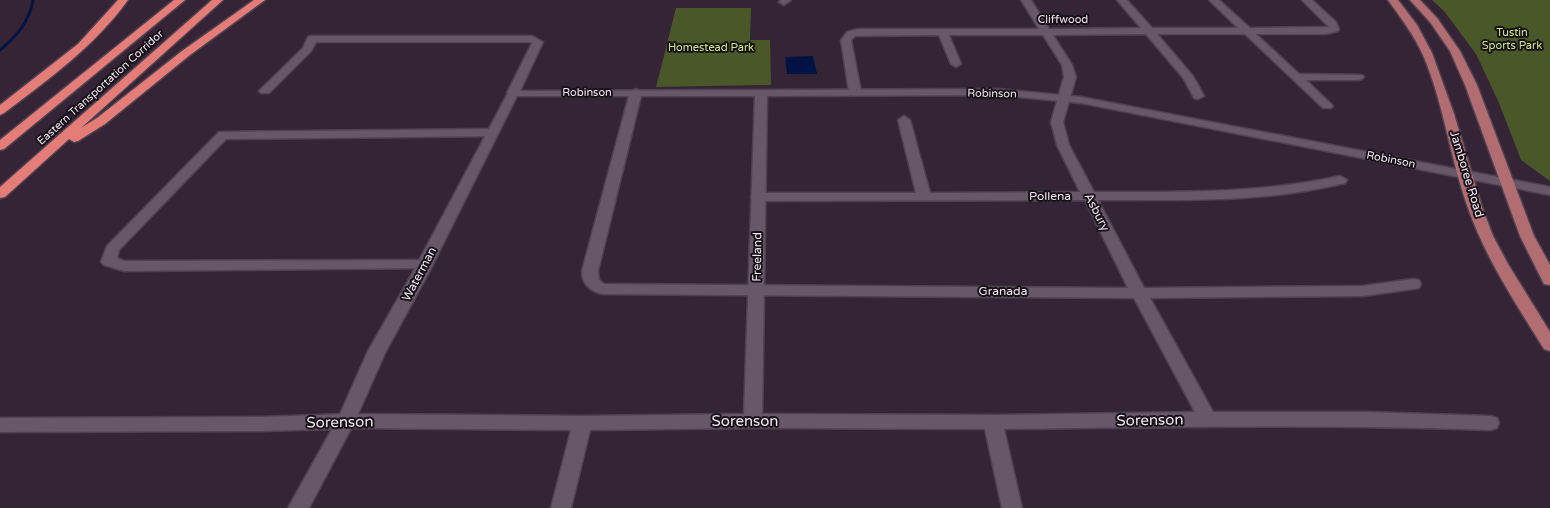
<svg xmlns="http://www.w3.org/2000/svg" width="1550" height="508" font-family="'Varela Round',sans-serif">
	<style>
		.green { fill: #4a5728 }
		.water { fill: #001342 }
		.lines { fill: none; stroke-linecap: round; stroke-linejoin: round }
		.stream { stroke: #001342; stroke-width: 3 }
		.minor-casing { stroke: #4f4150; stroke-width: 3 }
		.tertiary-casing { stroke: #4f4150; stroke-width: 3 }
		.primary-casing { stroke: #4f4150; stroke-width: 3 }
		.motorway-casing { stroke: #4f4150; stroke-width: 3 }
		.minor { fill: #685669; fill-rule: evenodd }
		.tertiary { fill: #685669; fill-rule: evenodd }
		.primary { fill: #b26d72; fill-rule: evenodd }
		.motorway { fill: #e47c78; fill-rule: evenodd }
		.labels { text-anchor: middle; stroke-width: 4; stroke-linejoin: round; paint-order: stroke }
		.far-street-label { font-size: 11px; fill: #f2e7f2; stroke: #181118 }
		.far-park-label { font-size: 11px; fill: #cde98b; stroke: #181118 }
		.street-label { font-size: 12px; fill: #f2e7f2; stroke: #181118 }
		.near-street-label { font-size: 15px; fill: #f2e7f2; stroke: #181118 }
	</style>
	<rect width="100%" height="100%" fill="#352436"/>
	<g class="green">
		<polygon points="1432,0 1550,0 1550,181 1521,160 1499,103 1476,54 1444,11"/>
		<polygon points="676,8 751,8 750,40 770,40 771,85 656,87"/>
	</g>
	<polygon class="water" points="813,56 817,74 787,74 785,57"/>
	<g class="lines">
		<path class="stream" d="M0,50C17,36 29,22 33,0"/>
		<g class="minor-casing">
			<g id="minor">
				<path d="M1021,0H1031L1049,29L1141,28L1117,0H1127L1152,28H1238L1209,0H1219L1250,28L1329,27L1302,0H1312L1336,22L1339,29L1338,31L1326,34H1256L1299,74L1362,75L1364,77L1362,79L1358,80H1306L1331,104L1333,106L1331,108H1323L1245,34H1157L1193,76L1204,96L1198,99L1194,98L1184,79L1146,34L1053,35L1072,65L1076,77L1063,122L1069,145L1094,192C1177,192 1259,194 1340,176L1347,180L1345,183C1264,203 1181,200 1098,200L1144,288L1363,286L1413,279L1419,280L1421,284L1419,288L1413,289L1363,296L1150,298L1213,412H1366L1490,416L1497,418L1499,423L1497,428L1490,430C1328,424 1166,427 1004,429L1022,508H1002L985,429L753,428L746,426L744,421L746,416L753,414L995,415L1195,412L1134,298L602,294C590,291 582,284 582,271L630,92L636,89L642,92L598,271L599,280L604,284L1128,288L1085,200L758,201L751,197L758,193H916L898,120L904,116L910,120L930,193L1080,192L1057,145L1051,122L1064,77L1062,65L1043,35H949L961,64L956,67L951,64L939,35L855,36L851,40L861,92L855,95L849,92L841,40L847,32L858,29H1039Z"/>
				<polygon points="312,36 532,36 543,42 519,93 513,96 507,93 532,43 530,42 316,42 311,51 269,93 261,93 259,91 261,89 303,48 308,37"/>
				<polygon points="492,129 496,130 498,133 496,136 226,139 119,250 117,258 124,261 425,260 430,262 433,265 430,268 124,271 104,265 101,262 107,246 219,132"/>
				<polygon points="346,414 353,416 355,421 309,508 288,508 332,429 262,431 0,432 0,418 262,417"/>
			</g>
		</g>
		<g class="tertiary-casing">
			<g id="tertiary">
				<polygon points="781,0 791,0 784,5 779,2"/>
				<path d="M998,89L1081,97L1550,187V195L1081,103L998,95L767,96L762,421L760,426L753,428L590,430L571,508H551L571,430L346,428L339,426L337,421L368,351L412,274L509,91ZM517,96H755L744,414L582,416L358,414L386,351L428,274Z"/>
			</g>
		</g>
		<g class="primary-casing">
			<g id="primary">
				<path d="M1388,0H1398L1417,25L1432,53L1454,114L1482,207L1493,236L1508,264L1550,332V351L1544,349C1516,304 1486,259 1468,208C1450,158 1444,104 1423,55C1414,35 1401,18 1388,0Z"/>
				<polygon points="1410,0 1420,0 1437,18 1460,51 1477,85 1534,236 1550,265 1550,285 1544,284 1520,236 1465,85 1450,51 1430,22"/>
			</g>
		</g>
		<g class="motorway-casing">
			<g id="motorway">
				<path d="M118,0H128C95,46 49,79 4,113L0,115V105L78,44Z"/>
				<polygon points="174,0 185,0 4,149 0,150 0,140"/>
				<polygon points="212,0 223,0 81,128 97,118 182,51 254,0 265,0 190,55 105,124 78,141 74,142 69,139 5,197 0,198 0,187"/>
			</g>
		</g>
		<use href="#minor" class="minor"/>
		<use href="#tertiary" class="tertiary"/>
		<use href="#primary" class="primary"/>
		<use href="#motorway" class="motorway"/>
	</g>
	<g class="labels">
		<g class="far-street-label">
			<text x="1063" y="23">Cliffwood</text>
			<text transform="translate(100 87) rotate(-42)" y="4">Eastern Transportation Corridor</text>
			<text x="587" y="96">Robinson</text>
			<text transform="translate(992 93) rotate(1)" y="4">Robinson</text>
			<text transform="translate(1391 159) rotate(11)" y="4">Robinson</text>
		</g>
		<g class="far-park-label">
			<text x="1512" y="36">Tustin<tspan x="1512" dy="13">Sports Park</tspan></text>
			<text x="711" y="51">Homestead Park</text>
		</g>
		<g class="street-label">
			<text transform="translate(1467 174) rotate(73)" y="4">Jamboree Road</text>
			<text x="1050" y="200">Pollena</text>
			<text transform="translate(1097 212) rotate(63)" y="4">Asbury</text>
			<text transform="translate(757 257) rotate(-89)" y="4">Freeland</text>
			<text transform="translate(419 274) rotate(-62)" y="4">Waterman</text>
			<text x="1003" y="295">Granada</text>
		</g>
		<g class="near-street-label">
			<text transform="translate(1150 420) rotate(-1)" y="5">Sorenson</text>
			<text x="745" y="426">Sorenson</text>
			<text transform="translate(340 422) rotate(-1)" y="5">Sorenson</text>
		</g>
	</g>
</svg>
